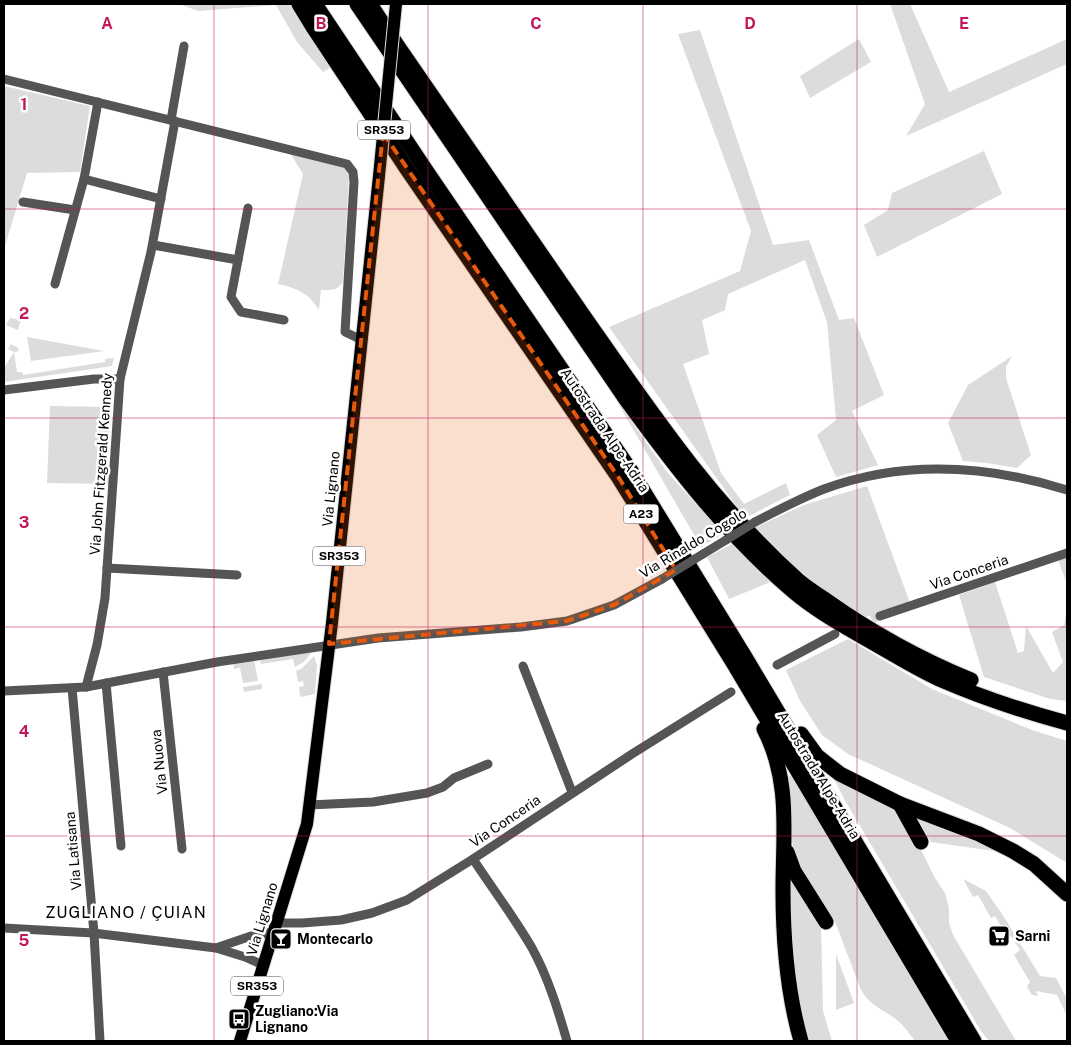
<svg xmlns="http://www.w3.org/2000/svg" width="1071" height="1045" font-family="'Public Sans',sans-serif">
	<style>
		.green { fill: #dcdcdc }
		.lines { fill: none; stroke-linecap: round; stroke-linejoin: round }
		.minor-tunnel { stroke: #d9d9d9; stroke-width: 9; stroke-dasharray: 9 4.5; stroke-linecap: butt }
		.primary-casing { stroke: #dbdbdb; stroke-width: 14 }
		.motorway-casing { stroke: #dbdbdb; stroke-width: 17 }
		.minor { stroke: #555; stroke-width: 9 }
		.primary { stroke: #000; stroke-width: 12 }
		.motorway { stroke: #000; stroke-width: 15 }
		.primary-bridge-casing { stroke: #dbdbdb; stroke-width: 14; stroke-linecap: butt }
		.minor-bridge { stroke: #555; stroke-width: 9 }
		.primary-bridge { stroke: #000; stroke-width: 12 }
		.marked { fill: #e8590c; fill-opacity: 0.2; stroke: #e8590c; stroke-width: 4; stroke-dasharray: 10 6; stroke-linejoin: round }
		.grid { fill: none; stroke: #c2185b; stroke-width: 1; stroke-opacity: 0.55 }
		.labels { text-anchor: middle; stroke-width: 5; stroke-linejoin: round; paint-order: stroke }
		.shield { fill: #fff; stroke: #4c4c4c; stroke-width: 1 }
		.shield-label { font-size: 12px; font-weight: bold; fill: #000 }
		.street-label { font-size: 14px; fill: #000; stroke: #fff }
		.poi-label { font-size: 14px; font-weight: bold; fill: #000; stroke: #fff; text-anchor: start }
		.quarter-label { font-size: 16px; letter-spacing: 1px; fill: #000; stroke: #fff }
		.grid-label { font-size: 16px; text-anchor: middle; font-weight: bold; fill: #c2185b; stroke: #fff; stroke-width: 5; stroke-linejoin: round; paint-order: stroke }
	</style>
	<rect width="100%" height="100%" fill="#fff"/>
	<g class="green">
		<polygon points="179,4 290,4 330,68 323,72 297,42 276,5 198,11"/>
		<polygon points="890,4 910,4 949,92 1067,39 1067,64 906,136 925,104"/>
		<polygon points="700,30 773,245 809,240 839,320 854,318 884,395 852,411 878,465 836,477 817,435 836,420 827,322 805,260 728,294 725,310 702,320 709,354 683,364 721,473 744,504 786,483 790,495 745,518 609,327 740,271 751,231 678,34"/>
		<polygon points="859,39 871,62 810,98 800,76"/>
		<polygon points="4,86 90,106 80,172 27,173 5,246 4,227"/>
		<polygon points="984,151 1002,194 877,257 864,225 888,210 892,193"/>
		<path d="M290,153L339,164L346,168L349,177L343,281C339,291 330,290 321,290L319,310C309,293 296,288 278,284L303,174Z"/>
		<polygon points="10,318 21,320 18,330 6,325"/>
		<polygon points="27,337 104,351 31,361"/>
		<polygon points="11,344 18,348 19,351 14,352 17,372 22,372 23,375 105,362 105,359 114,358 112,366 4,382 4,368 14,352 8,349"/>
		<polygon points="1012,356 1006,367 1006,378 1031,455 1017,468 987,463 963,461 948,423 968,385"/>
		<polygon points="615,398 667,472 723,534 701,547"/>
		<polygon points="50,406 110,407 108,484 47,483"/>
		<path d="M867,486L910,603L865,617C822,593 789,562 754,528L804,505Z"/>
		<polygon points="734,543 773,581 729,599 707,557"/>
		<polygon points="1067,557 1067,584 1058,560"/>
		<polygon points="995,582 1018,653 1024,651 1026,626 1053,673 1063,662 1052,632 1064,625 1067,608 1067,701 1050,699 984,677 959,595"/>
		<polygon points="848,639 932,689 1032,730 1067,741 1067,863 1010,828 848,754 822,735 800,701 786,670"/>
		<polygon points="306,651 311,653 304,662 295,667 293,659 261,664 260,658"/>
		<polygon points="314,656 317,665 315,694 300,697 299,687 304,686 303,681 298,682 296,671 301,669"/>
		<polygon points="254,659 258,681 243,683 240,668 234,669 233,663"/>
		<polygon points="262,684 262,689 244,692 243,687"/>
		<polygon points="831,772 890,803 911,830 935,878 945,893 949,908 949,923 953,935 1016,1041 989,1041 981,1031 843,797"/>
		<path d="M789,776H794L952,1041H915C909,1033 904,1026 897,1020C883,1009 870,1006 861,990L834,919L813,890L803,874L794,850L790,830V799L788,778Z"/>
		<polygon points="918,815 1001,852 931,842 917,818"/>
		<polygon points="963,879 986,891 1002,914 1040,976 1056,978 1067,999 1067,1016 1057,995 1036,991 1038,996 1032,995 1027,987 1030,982 1014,955 1020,950 1011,936 1008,938 995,916 991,918 978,895 973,897"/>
		<path d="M794,882L821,925L823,1011L832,1041H809C791,990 791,937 790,883Z"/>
		<polygon points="836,954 854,1003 836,1010"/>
	</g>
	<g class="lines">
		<polyline class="minor-tunnel" points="859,624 880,616"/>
		<g class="primary-casing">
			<polyline id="primary" points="240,1041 307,824 332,623 379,176"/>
		</g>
		<g class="motorway-casing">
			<g id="motorway">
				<polyline points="299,4 313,27 407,169 619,478 734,664 958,1041"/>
				<polyline points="315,4 427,172 631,471 745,657 974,1041"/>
				<path d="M357,4L625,398C676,468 728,536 793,591C814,609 839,623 863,637C888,651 913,667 939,679C978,696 1026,712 1067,723"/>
				<path d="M370,4L397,45C459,135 521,225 583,315C648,408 712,504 798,580C806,587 817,594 826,600C871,632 920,659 971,680"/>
				<path d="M764,729C791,781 783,833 783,890C783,941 787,992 801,1041"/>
				<polyline points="801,734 817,756 840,774 900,804 979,834 1013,851 1034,864 1067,894"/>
				<polyline points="900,804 921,842"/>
				<polyline points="787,852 794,871 826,922"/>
			</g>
		</g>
		<g class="minor">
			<polyline points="4,79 347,164 353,172 354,182 345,332 362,340"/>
			<polyline points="98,102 84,179 161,199"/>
			<polyline points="171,120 184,46"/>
			<polyline points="23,202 75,210"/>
			<polyline points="153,245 238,260 248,208"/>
			<polyline points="238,260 231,297 241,312 284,320"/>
			<polyline points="55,284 84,179"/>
			<polyline points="4,390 94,379 120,379"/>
			<path d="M755,522C778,510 801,498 824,489C905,459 987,465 1067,490"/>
			<polyline points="703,554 726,540"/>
			<polyline points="107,568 237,575"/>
			<polyline points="880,616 1067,553"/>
			<polyline points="777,665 835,634"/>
			<polyline points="523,666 572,792"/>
			<polyline points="163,672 182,849"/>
			<polyline points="106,683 121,846"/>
			<polyline points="86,687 97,645 105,598 120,379 151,252 175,121"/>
			<polyline points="72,688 94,933 100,1041"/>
			<polyline points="4,691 86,687 217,662 378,638 521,627 567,621 614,605 662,579"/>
			<polyline points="309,805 373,802 427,793 443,787 454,778 488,764"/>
			<path d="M473,859C492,888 514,917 532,948C548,977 558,1010 567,1041"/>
			<polyline points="276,923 302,923 341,920 372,913 407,900 473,859 632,754 731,692"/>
			<polyline points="4,928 93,933 216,948 245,957 263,965"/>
			<polyline points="216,948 251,936 273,932"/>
		</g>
		<use href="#primary" class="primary"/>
		<use href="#motorway" class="motorway"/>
		<g class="primary-bridge-casing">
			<polyline id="primary-bridge" points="379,176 396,4"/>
		</g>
		<g class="minor-bridge">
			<polyline points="726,540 755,522"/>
			<polyline points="662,579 703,554"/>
		</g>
		<use href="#primary-bridge" class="primary-bridge"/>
	</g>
	<path class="marked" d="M383,133L619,478L676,570L614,605L567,621L329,644Z"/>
	<path class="grid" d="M214,4V1041M428,4V1041M643,4V1041M857,4V1041M4,209H1067M4,418H1067M4,627H1067M4,836H1067"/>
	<defs>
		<g id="supermarket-square" transform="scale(1.125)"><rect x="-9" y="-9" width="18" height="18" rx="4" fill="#000" stroke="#fff"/><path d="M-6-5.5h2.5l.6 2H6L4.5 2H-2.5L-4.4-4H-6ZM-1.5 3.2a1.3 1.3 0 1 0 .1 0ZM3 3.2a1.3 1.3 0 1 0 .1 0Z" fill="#fff"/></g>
		<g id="bar-square" transform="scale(1.125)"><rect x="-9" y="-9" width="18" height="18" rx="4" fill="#000" stroke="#fff"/><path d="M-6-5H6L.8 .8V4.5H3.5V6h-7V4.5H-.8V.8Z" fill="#fff"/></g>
		<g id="bus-square" transform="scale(1.125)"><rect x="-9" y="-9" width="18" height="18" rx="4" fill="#000" stroke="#fff"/><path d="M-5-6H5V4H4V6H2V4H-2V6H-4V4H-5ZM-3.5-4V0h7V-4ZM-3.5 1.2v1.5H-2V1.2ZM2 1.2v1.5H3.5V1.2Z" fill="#fff"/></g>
	</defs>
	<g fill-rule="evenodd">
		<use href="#supermarket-square" x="999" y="936"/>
		<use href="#bar-square" x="281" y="939"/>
		<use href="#bus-square" x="239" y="1019"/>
	</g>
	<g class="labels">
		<g class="shield">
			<rect x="358" y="120.5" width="52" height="19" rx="4"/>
			<rect x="623.5" y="504.5" width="35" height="19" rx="4"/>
			<rect x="313" y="546.5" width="52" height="19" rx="4"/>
			<rect x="231" y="976.5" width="52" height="19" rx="4"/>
		</g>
		<g class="shield-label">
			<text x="384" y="134">SR353</text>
			<text x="641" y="518">A23</text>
			<text x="339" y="560">SR353</text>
			<text x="257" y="990">SR353</text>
		</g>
		<g class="street-label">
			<text transform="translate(605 430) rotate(56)" y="5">Autostrada Alpe-Adria</text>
			<text transform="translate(101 464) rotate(-86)" y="5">Via John Fitzgerald Kennedy</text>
			<text transform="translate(331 489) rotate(-84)" y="5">Via Lignano</text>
			<text transform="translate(693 543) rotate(-31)" y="5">Via Rinaldo Cogolo</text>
			<text transform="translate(969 572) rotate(-19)" y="5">Via Conceria</text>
			<text transform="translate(159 762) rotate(-96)" y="5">Via Nuova</text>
			<text transform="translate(819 775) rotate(59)" y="5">Autostrada Alpe-Adria</text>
			<text transform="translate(505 821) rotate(-34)" y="5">Via Conceria</text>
			<text transform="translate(73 851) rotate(-95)" y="5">Via Latisana</text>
			<text transform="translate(262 919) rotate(-73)" y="5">Via Lignano</text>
		</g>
		<g class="poi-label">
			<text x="1015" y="941">Sarni</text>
			<text x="297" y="944">Montecarlo</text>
			<text x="255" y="1016">Zugliano:Via<tspan x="255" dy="16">Lignano</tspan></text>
		</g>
		<g class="quarter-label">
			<text x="126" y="918">ZUGLIANO / ÇUIAN</text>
		</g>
	</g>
	<g class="grid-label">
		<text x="107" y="29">A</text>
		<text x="321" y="29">B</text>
		<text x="536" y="29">C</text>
		<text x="750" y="29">D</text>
		<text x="964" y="29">E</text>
		<text x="24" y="110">1</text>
		<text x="24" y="319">2</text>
		<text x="24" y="528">3</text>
		<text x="24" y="737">4</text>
		<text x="24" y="946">5</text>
	</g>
	<rect width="1071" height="1045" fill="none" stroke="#000000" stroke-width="10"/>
</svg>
